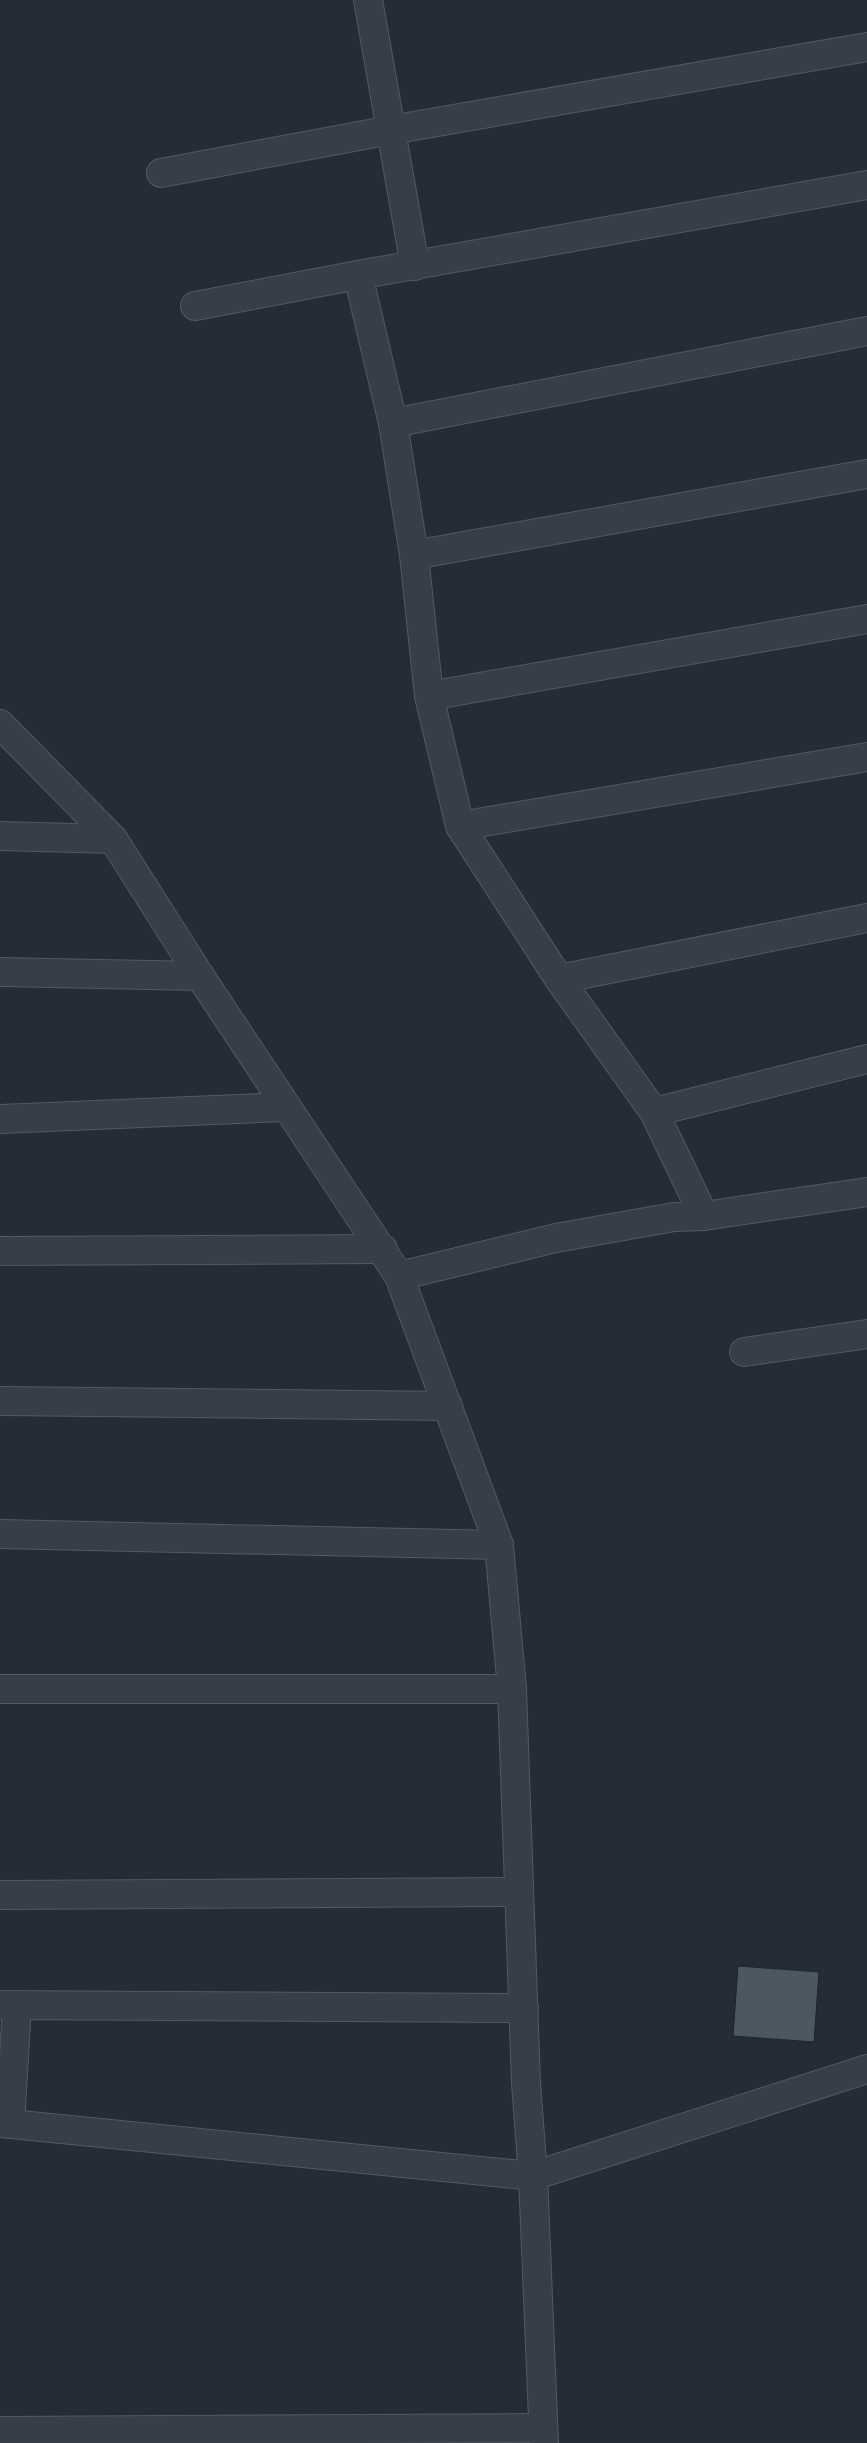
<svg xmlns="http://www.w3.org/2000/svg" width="867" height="2443" font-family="Cabin,sans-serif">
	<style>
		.building { fill: #4d5762; stroke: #1f252e }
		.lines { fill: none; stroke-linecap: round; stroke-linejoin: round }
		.minor-casing { stroke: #535962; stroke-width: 30 }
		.tertiary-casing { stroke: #535962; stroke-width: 30 }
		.minor { stroke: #383e47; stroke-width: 28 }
		.tertiary { stroke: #383e47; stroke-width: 28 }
	</style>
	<rect width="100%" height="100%" fill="#242c37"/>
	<polygon class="building" points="738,1966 819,1972 814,2042 733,2036"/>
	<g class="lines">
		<g class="minor-casing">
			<g id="minor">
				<polyline points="368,0 415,266"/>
				<polyline points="161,173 391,130 867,47"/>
				<polyline points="358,275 393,423 414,555 429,696 460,826 559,979 654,1112 704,1216"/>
				<polyline points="195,306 358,275 867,185"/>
				<polyline points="393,423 867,331"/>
				<polyline points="414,555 867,474"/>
				<polyline points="429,696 867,619"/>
				<polyline points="460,826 867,757"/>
				<polyline points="0,836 113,839"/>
				<polyline points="0,972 200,976"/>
				<polyline points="559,979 867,918"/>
				<polyline points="654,1112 867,1059"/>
				<polyline points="0,1119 285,1107"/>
				<polyline points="0,1251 383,1249"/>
				<polyline points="744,1352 867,1334"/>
				<polyline points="0,1401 448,1406"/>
				<polyline points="0,1534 499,1545"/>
				<polyline points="0,1689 512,1689"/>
				<polyline points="0,1895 519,1892"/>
				<polyline points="0,2005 524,2008"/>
				<polyline points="0,2123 533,2176"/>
				<polyline points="10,2124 17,2006"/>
				<polyline points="0,2431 543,2428"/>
			</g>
		</g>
		<g class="tertiary-casing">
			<g id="tertiary">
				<polyline points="0,724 113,839 200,976 399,1276 499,1545 512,1689 526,2083 533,2176 544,2443"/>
				<polyline points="399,1276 556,1238 674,1217 704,1216 867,1192"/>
				<polyline points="533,2176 867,2069"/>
			</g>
		</g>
		<use href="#minor" class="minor"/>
		<use href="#tertiary" class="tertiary"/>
	</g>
</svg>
